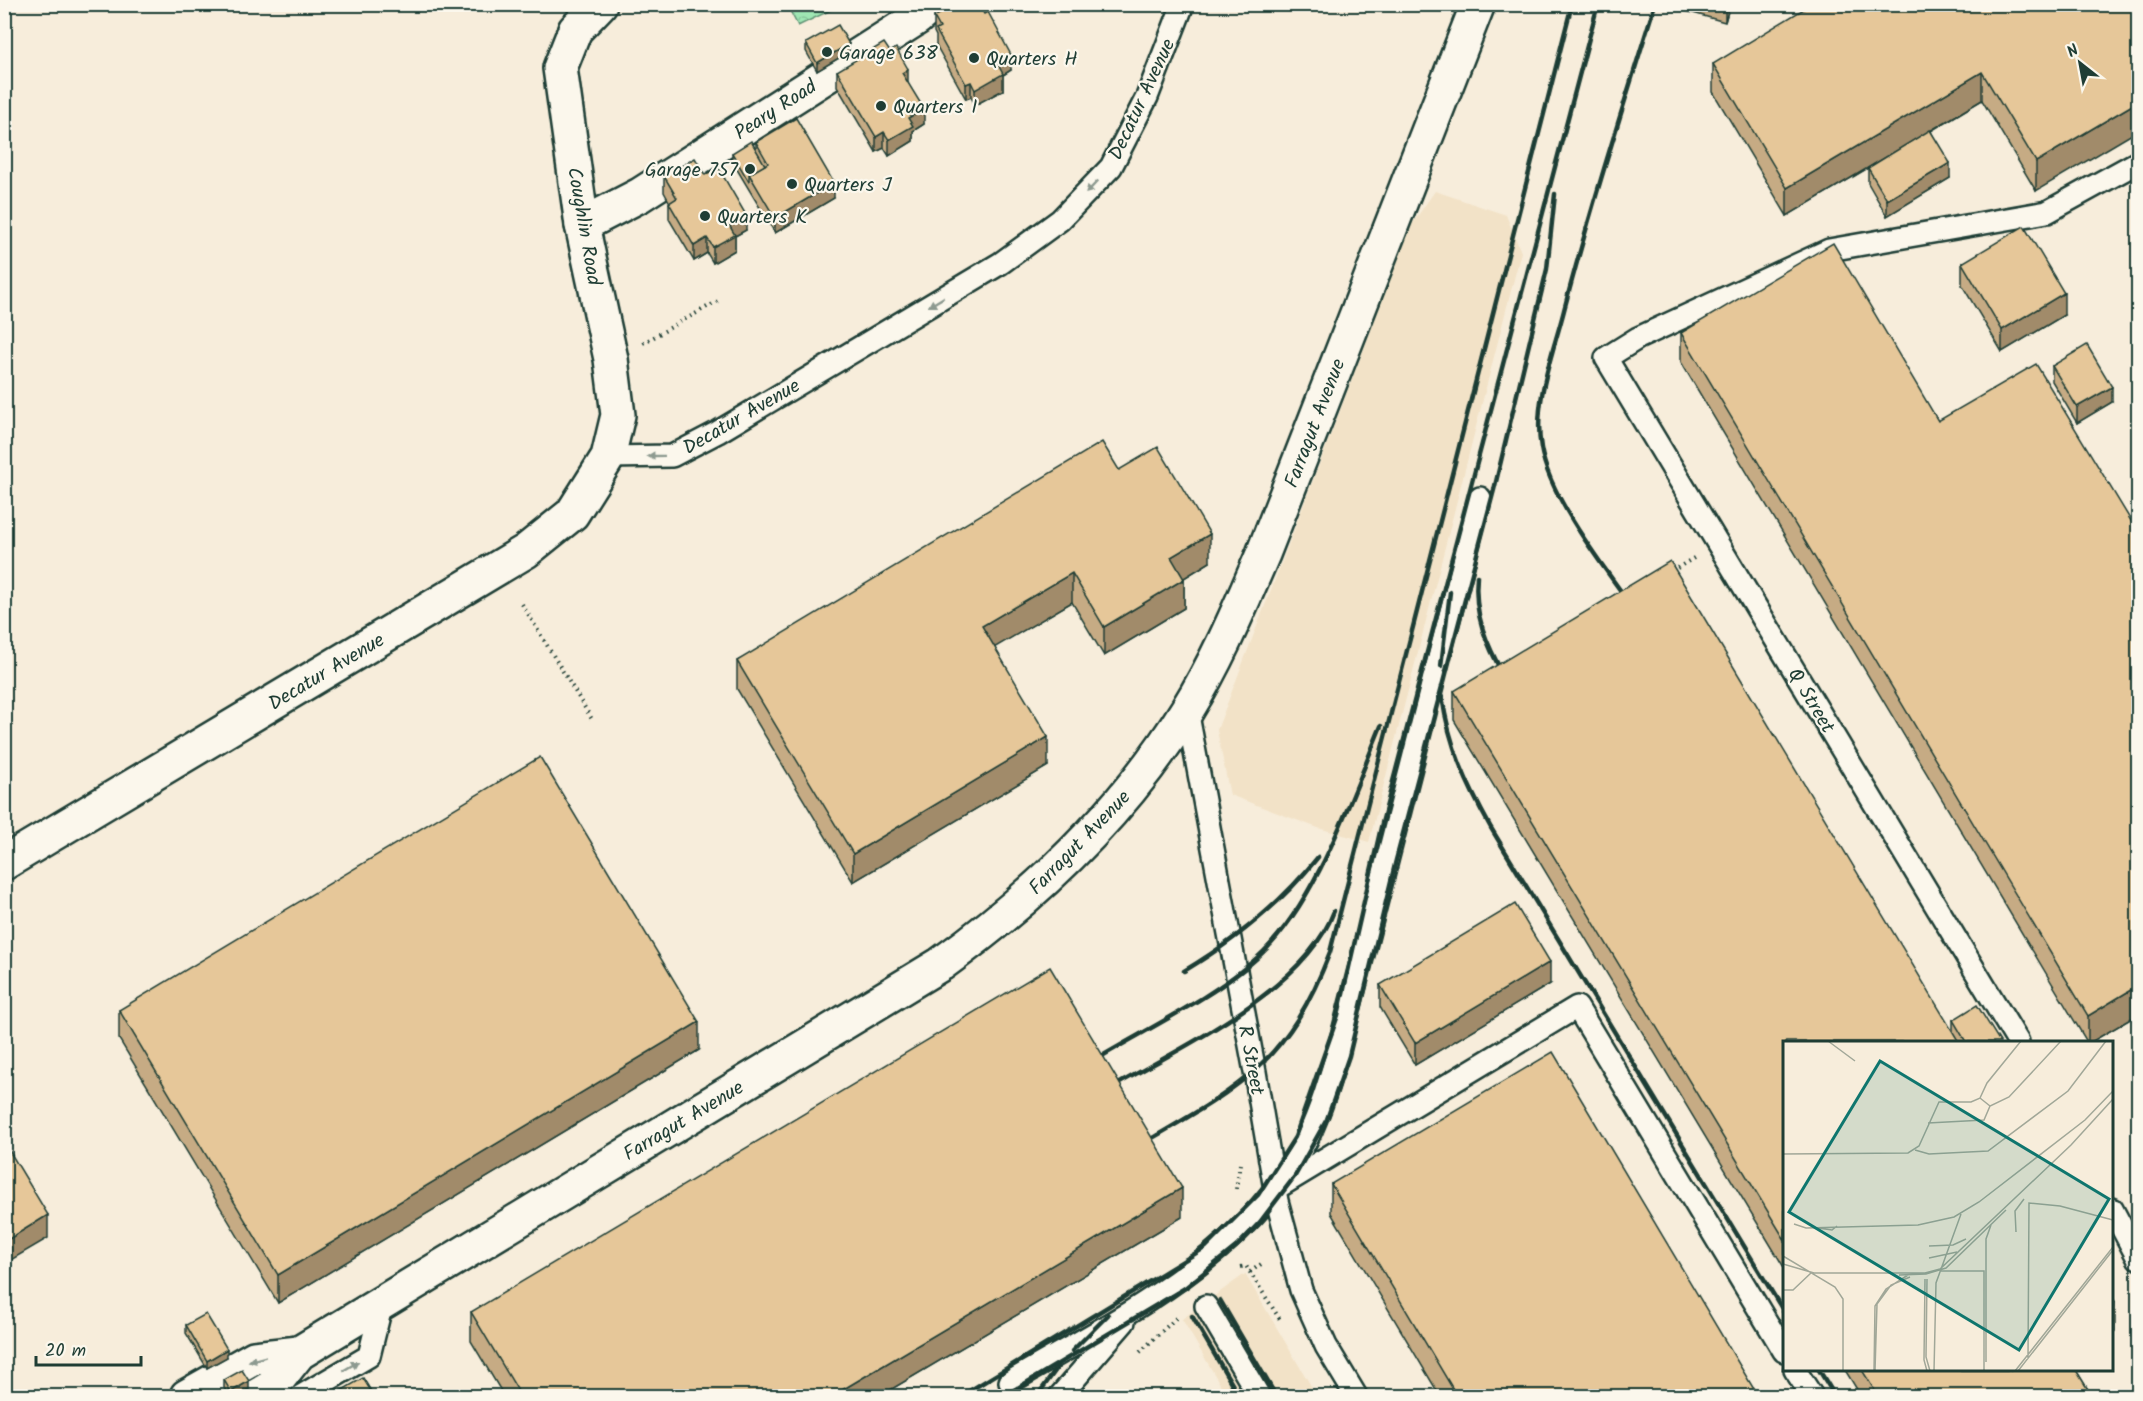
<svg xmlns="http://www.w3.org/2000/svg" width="2143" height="1401" font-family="Kalam,sans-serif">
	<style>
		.built { fill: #f2e2c7 }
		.forest { fill: url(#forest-crowns); stroke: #5f9274; stroke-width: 1.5 }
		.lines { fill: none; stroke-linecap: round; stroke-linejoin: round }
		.lane-casing { stroke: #1f3d34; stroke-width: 26 }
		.street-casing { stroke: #1f3d34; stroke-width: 38 }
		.path { stroke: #1f3d34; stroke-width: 4; stroke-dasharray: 1.5 4.5; stroke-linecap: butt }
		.lane { stroke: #fbf7ec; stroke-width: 21 }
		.street { stroke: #fbf7ec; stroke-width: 33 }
		.rail { stroke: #1f3d34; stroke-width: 4.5 }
		.wall { fill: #c6ab84; stroke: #1f3d34; stroke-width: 1.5 }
		.shaded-wall { fill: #a18b6b; stroke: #1f3d34; stroke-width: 1.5 }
		.building { fill: #e6c799; stroke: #1f3d34; stroke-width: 1.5 }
		.oneway { fill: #8d9a90 }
		.poi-dot { fill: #1f3d34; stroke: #fbf7ec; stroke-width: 2 }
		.labels { text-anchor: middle; stroke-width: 4.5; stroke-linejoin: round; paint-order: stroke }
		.poi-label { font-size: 20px; fill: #1f3d34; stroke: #fbf7ec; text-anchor: start }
		.street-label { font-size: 20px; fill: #1f3d34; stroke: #fbf7ec }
		.inset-road { fill: none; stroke: #a1a798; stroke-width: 1.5 }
		.view { fill: #0f766e; fill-opacity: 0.15; stroke: #0f766e; stroke-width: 3 }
		.inset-edge { fill: none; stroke: #1f3d34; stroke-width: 3 }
	</style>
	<defs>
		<pattern id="forest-crowns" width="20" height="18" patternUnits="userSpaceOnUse" patternTransform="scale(1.5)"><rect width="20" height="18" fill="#9fe6b3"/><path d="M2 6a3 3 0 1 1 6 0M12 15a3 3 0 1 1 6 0" fill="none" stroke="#88c69b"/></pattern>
	</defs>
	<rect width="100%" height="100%" fill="#f7eddb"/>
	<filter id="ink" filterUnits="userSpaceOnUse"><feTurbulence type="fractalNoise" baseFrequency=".0167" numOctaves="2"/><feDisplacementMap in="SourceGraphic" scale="12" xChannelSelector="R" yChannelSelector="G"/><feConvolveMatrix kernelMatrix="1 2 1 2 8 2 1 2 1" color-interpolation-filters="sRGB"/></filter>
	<g filter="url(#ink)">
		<g class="built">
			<polygon points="1435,191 1506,215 1521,252 1369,842 1318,828 1230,795 1217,730 1412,224"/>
			<polygon points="1245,1274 1317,1396 1227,1396 1182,1319"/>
		</g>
		<polygon class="forest" points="787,5 833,5 835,8 798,26"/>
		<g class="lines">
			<g class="lane-casing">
				<g id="lane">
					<polyline points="608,457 672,456 718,432 1001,263 1060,220 1111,167 1147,97 1183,4"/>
					<polyline points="1187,710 1255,1072 1277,1201 1301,1290 1326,1346 1356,1396"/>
					<polyline points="2018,1042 1606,358 1638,338 1829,250 2047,212 2138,162"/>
					<polyline points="1280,1186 1577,1007 1784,1351"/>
					<polyline points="2112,1209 2138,1258"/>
					<polyline points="1206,1306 1259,1396"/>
					<polyline points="1795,1370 1812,1396"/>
					<path d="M1010,1382C1118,1318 1247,1258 1307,1139C1321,1110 1330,1079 1339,1048L1480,498"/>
					<polyline points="301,1396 369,1356 382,1303"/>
					<polyline points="1060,1396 1124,1322"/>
				</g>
			</g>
			<g class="street-casing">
				<g id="street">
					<polyline points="582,225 640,195 917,18 933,4"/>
					<polyline points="4,863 526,551 572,514 608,457 618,415 611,359 582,225 560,68 575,30 600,4"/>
					<polyline points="187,1396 254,1358 299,1353"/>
					<path d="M257,1396L272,1387L299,1353L941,964C1038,894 1124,812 1187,710C1218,660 1240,607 1263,554L1478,4"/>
				</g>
			</g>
			<g class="path">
				<polyline points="643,343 718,301"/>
				<polyline points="1672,571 1694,558"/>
				<polyline points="522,604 593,721"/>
				<polyline points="1236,1189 1240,1164"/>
				<polyline points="1241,1267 1246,1266 1281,1321"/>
				<polyline points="1250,1272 1264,1262"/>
				<polyline points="1140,1352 1176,1318"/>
			</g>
			<use href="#lane" class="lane"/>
			<use href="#street" class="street"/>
			<g class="rail">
				<path d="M1477,576C1473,615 1487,645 1505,678"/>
				<path d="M1631,605C1602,565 1549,496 1541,448C1533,404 1552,356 1563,314C1590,210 1623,107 1655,4"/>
				<polyline points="1441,666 1450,592"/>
				<path d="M1442,696C1449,746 1467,785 1491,828L1784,1312"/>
				<path d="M1184,971C1236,940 1280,905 1318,857"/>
				<path d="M1097,1059C1147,1029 1217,995 1258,957C1316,904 1351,798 1381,726"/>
				<path d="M1113,1087C1183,1046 1305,990 1334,911"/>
				<path d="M1149,1140C1244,1085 1289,1059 1330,952L1572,4"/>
				<polyline points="1220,1300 1276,1396"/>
				<polyline points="1192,1316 1239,1396"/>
				<polyline points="1072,1351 1108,1315"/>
				<polyline points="1819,1370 1835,1396"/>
				<polyline points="961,1396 1206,1247 1258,1195 1295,1137 1338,1015 1382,823 1598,4"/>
				<polyline points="1004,1396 1185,1288 1237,1246 1260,1222 1295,1176 1327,1119 1349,1056 1396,860 1494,490 1547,269 1555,194"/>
				<polyline points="1037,1396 1058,1367"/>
			</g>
		</g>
		<g class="wall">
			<polygon points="1661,4 1730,4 1725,22"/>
			<polygon points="2139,4 2036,191 1982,100 1931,131 1950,178 1887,216 1868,183 1868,168 1787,216 1713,92 1713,64"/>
			<polygon points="934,17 1011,70 1003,75 1003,90 975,105 971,97 966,99 936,45 936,36 934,32"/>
			<polygon points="806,43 849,52 817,71 806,51"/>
			<polygon points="837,71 908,83 924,124 913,131 913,141 889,156 884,148 876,152 837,86"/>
			<polygon points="756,142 834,198 775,233 732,161 732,153 756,149"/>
			<polygon points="705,175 746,230 735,236 735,250 713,263 707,253 694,261 669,219 669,203 670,203 664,192 664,176"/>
			<polygon points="1962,263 2064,315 2002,352 1962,285"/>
			<polygon points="1681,333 1938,421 2139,534 2139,1014 2091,1042 2087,1042 1681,362"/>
			<polygon points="2052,366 2112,402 2077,423 2052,381"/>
			<polygon points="1119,470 1210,562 1184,578 1184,608 1104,656 1072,602 994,647 1048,766 853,882 737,689 737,661"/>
			<polygon points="1454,691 1953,1032 1953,1020 2000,1042 1785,1042 1785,1269 1454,720"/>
			<polygon points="1550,984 1415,1065 1380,1007 1380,985"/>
			<polygon points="119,1010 699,1050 278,1303 119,1039"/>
			<polygon points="1331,1184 1758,1396 1440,1396 1331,1213"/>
			<polygon points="1182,1217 880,1396 504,1396 471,1341 471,1312"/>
			<polygon points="186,1325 227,1357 207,1368 186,1333"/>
			<polygon points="1845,1370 2076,1370 2092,1396 1861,1396"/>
			<polygon points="224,1380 249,1389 236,1396 229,1396 224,1388"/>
		</g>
		<g class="shaded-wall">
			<polygon points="1725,4 1730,4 1725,22"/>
			<polygon points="849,44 849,52 817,71 817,63"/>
			<polygon points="1011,55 1011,70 1003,75 1003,90 975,105 975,90 997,63"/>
			<polygon points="908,69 908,84 902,73"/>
			<polygon points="1982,72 1982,100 1787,216 1787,188"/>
			<polygon points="971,82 971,97 966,99 966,84"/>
			<polygon points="2139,101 2139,130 2036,191 2036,162"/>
			<polygon points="924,109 924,124 913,131 913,141 889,156 889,140 908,118"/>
			<polygon points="884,132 884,148 876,152 876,137"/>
			<polygon points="1950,163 1950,178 1887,216 1887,200"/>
			<polygon points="834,183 834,198 775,233 775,218"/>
			<polygon points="746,215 746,230 735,236 735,250 713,263 713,247 729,225"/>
			<polygon points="707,238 707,253 694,261 694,246"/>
			<polygon points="2064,293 2064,315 2002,352 2002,330"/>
			<polygon points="2112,387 2112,402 2077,423 2077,407"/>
			<polygon points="1210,534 1210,562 1171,586 1171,557"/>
			<polygon points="1072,573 1072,602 982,655 982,626"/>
			<polygon points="1184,579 1184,608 1104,656 1104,627"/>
			<polygon points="1048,737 1048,766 853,882 853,854"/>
			<polygon points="1550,962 1550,984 1415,1065 1415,1043"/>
			<polygon points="2139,985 2139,1014 2091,1042 2088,1042 2088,1016"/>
			<polygon points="699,1022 699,1050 278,1303 278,1275"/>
			<polygon points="1182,1188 1182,1217 880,1396 832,1396"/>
			<polygon points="48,1215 48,1238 4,1264 4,1242"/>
			<polygon points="2115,1302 2115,1331 2112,1333 2112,1305"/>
			<polygon points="227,1349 227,1357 207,1368 207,1361"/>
			<polygon points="249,1381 249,1389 236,1396 231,1396 231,1392"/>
		</g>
		<g class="building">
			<polygon points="958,4 967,4 971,11 980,6 984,14 988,12 1011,55 997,63 1003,74 975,90 971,82 966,84 936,30 940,28 934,17"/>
			<polygon points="1812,4 2139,4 2139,101 2036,162 1982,72 1787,188 1713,64"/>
			<polygon points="838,25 849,44 817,63 806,43"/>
			<polygon points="884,43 890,52 896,48 908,69 902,73 924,109 908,118 913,126 889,140 884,132 876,137 837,71"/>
			<polygon points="796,118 834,183 775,218 749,174 768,163 756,142"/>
			<polygon points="1930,130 1950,163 1887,200 1868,168"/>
			<polygon points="751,141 765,165 749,174 749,182 732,153"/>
			<polygon points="695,158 705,175 718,167 746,215 729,225 735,235 713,247 707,238 694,246 669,203 677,198 664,176"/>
			<polygon points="2024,226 2064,293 2002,330 1962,263"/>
			<polygon points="1833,243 1938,421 2036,364 2139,534 2139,985 2088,1016 1681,333"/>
			<polygon points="2087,345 2112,387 2077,407 2052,366"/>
			<polygon points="1102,442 1119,470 1158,447 1210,534 1171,557 1184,579 1104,627 1072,573 982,626 1048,737 853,854 737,661"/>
			<polygon points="1670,561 1959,1042 1785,1042 1785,1240 1454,691"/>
			<polygon points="540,757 699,1022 278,1275 119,1010"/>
			<polygon points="1515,904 1550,962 1415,1043 1380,985"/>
			<polygon points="1050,967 1182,1188 832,1396 521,1396 471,1312"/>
			<polygon points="1977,1005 2000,1042 1966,1042 1953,1020"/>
			<polygon points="1553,1052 1758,1396 1457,1396 1331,1184"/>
			<polygon points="4,1142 48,1215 4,1242"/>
			<polygon points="2112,1296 2115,1302 2112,1305"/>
			<polygon points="206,1314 227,1349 207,1361 186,1325"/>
			<polygon points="242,1370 249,1381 231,1392 224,1380"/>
			<polygon points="1862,1370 2076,1370 2092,1396 1878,1396"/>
			<polygon points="363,1378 374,1396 332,1396"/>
		</g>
		<defs><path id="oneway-solid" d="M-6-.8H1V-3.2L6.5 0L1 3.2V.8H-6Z" transform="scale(1.5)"/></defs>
		<g class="oneway">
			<use href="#oneway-solid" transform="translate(1092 187) rotate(134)"/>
			<use href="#oneway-solid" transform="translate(936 302) rotate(149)"/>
			<use href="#oneway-solid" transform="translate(656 456) rotate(179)"/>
			<use href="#oneway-solid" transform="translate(257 1359) rotate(165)"/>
			<use href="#oneway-solid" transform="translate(351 1366) rotate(-31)"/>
		</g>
	</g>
	<g class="poi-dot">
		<circle cx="827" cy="52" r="6"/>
		<circle cx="974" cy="58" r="6"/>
		<circle cx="881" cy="106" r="6"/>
		<circle cx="750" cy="169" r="6"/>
		<circle cx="792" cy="184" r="6"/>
		<circle cx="705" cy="216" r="6"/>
	</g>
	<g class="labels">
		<g class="poi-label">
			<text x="839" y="59">Garage 638</text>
			<text x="986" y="65">Quarters H</text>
			<text x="893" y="113">Quarters I</text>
			<text x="738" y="176" text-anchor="end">Garage 757</text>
			<text x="804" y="191">Quarters J</text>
			<text x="717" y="223">Quarters K</text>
		</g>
		<g class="street-label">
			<text transform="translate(1141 99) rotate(-65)" y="7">Decatur Avenue</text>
			<text transform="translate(775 109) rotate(-33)" y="7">Peary Road</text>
			<text transform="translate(585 226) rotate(80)" y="7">Coughlin Road</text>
			<text transform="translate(741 416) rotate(-30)" y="7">Decatur Avenue</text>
			<text transform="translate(1314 423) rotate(-69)" y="7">Farragut Avenue</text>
			<text transform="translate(326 671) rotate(-31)" y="7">Decatur Avenue</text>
			<text transform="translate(1812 700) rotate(59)" y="7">Q Street</text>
			<text transform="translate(1079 842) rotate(-46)" y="7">Farragut Avenue</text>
			<text transform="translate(1252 1060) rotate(79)" y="7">R Street</text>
			<text transform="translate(683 1120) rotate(-31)" y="7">Farragut Avenue</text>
		</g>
	</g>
	<g transform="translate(1783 1041)">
		<rect width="330" height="330" fill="#f7eddb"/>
		<path d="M330,250V320L324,330H315L321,320L325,258Z" fill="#f7eddb"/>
		<path class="inset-road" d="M45,0L72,20M197,57L204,42L238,0M145,82L201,79L207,65L226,56L278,0M132,109L146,113L205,110L285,50L323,0M0,113L125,112L136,105L156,61H188L197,57L207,65M11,183L23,187L135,184L171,176L196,161L302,79L330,50M35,187L49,189L54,185M233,191L232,170L241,158M146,205L170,204L183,198M0,215L52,246L60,258V330M146,217L174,211M0,223L31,232H142L157,228L288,104L330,58M157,230H201V330M116,234L143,233L163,227L223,169M142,238L141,319L144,330M144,238L143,316L147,330M0,249H10L29,231M245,318L246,162L277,165L330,179M203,321V198L208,184M91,330L92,265L103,248L125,234M92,330L94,263L108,244L127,236M151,330L153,242L178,173M232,330L330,206M235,330L330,209"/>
		<path class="view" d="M97,20L326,158L236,309L6,171Z"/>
		<rect width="330" height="330" class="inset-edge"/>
	</g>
	<rect width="2143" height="1401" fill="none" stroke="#fbf7ec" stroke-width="24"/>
	<rect x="12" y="12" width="2119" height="1377" fill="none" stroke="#1f3d34" stroke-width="2" filter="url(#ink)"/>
	<g transform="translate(2080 63) rotate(329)" stroke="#fbf7ec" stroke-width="4.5" paint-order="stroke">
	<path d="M0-4.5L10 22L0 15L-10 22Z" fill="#1f3d34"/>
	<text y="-9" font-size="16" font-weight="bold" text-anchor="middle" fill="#1f3d34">N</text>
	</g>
	<path d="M36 1356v9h105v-9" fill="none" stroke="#1f3d34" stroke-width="3"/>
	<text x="45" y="1356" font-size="18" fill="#1f3d34" stroke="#fbf7ec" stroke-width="4.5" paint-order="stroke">20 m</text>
</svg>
